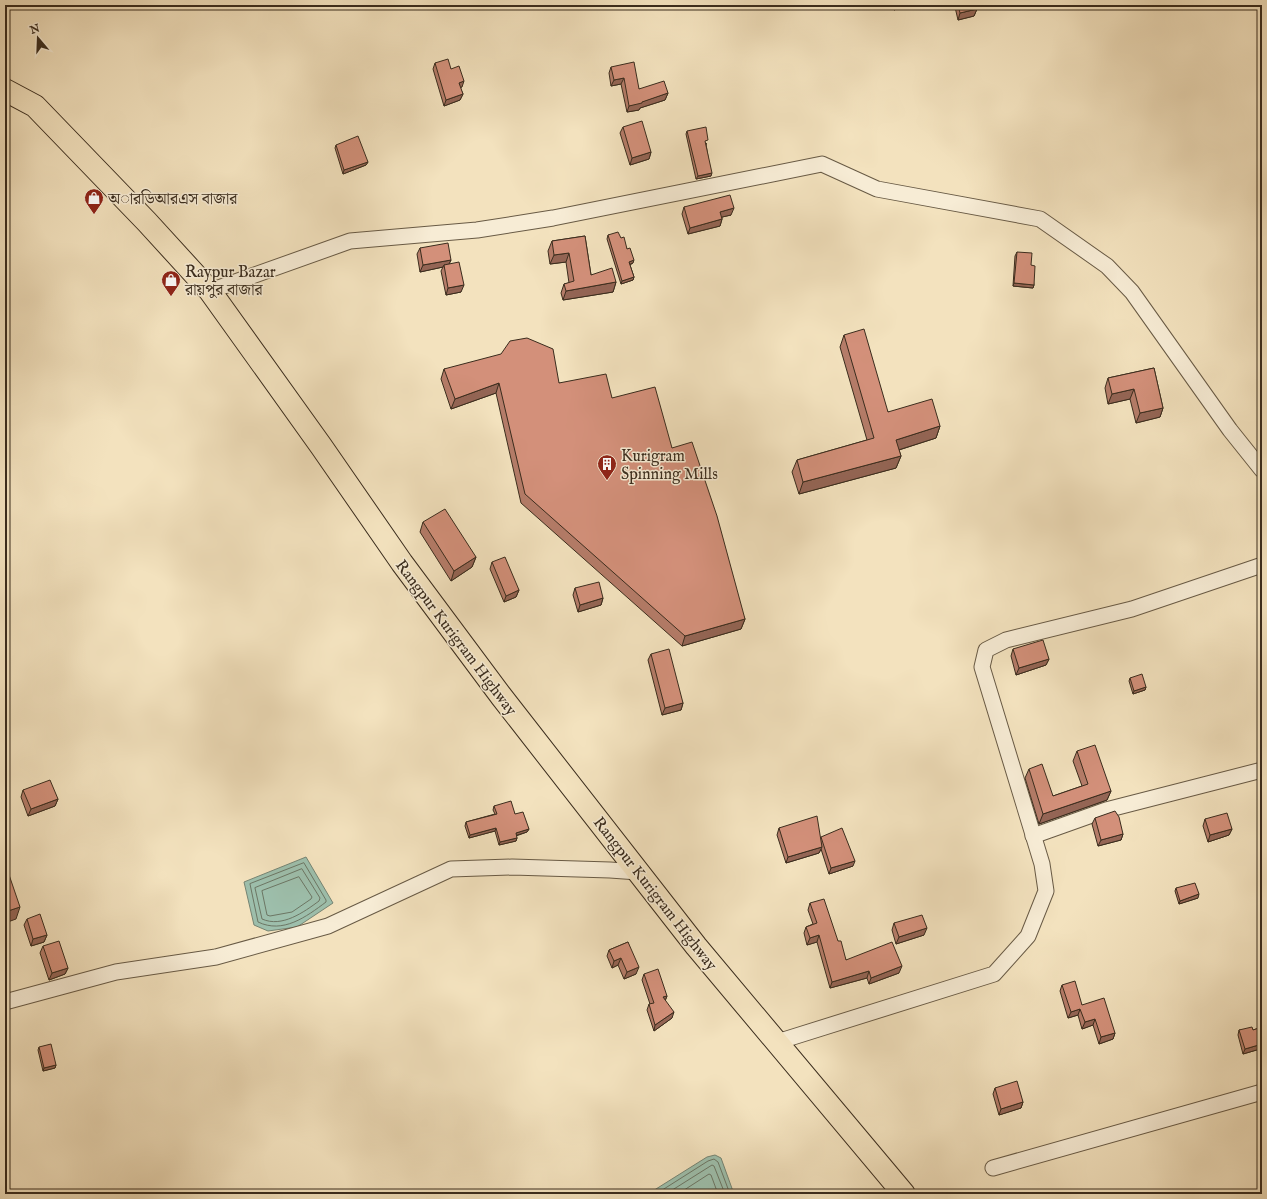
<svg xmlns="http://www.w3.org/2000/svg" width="1267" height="1199" font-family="'IM FELL English','Noto Serif Bengali',serif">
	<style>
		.water { fill: #9dbfac; stroke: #758473 }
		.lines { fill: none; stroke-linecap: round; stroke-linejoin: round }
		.shore { stroke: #6c7664; stroke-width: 1 }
		.minor-casing { stroke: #685a45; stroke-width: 17 }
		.trunk-casing { stroke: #3a2c1d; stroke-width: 24 }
		.minor { stroke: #f7ecd5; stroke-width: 15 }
		.trunk { stroke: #f3e2be; stroke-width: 22 }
		.wall { fill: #b57c69; stroke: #3a2c1d }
		.shaded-wall { fill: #946555; stroke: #3a2c1d }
		.building { fill: #d3907a; stroke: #3a2c1d }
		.labels { text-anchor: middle; stroke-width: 3; stroke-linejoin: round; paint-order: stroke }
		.poi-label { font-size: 16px; fill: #3a2c1d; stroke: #f7ecd5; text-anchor: start }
		.street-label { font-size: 16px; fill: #3a2c1d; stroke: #f7ecd5 }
	</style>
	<rect width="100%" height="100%" fill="#f3e2be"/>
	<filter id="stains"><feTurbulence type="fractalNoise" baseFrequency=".005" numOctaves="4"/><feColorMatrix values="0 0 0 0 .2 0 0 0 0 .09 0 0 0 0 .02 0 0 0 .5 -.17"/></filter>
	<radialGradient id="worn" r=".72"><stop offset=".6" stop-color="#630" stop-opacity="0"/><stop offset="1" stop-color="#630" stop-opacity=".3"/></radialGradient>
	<g class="water">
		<polygon points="306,857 333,903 297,927 268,931 254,925 244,882"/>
		<polygon points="715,1155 721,1158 734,1194 648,1194 707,1157"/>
	</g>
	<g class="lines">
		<g class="shore">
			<path d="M304,863L326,900V902C306,917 283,934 258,922L250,884Z"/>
			<path d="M302,869L320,898L319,901C304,912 282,928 262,919L255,888Z"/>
			<polygon points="299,877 312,897 311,899 292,912 270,916 267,915 262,891"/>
			<polyline points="656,1194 708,1161 714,1159 718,1162 730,1194"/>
			<polyline points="666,1194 712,1165 714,1166 725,1194"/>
			<polyline points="678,1194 709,1174 711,1175 718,1194"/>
		</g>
		<g class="minor-casing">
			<g id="minor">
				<polyline points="210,291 350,241 477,230 553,218 822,164 877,189 1040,219 1107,266 1132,292 1230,430 1262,470"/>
				<polyline points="1033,836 1106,810 1262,770"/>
				<polyline points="5,1002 116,972 216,957 328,926 451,869 512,867 610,870 638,872"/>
				<polyline points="777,1042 994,974 1028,936 1046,891 1042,864 982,667 986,650 1006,640 1132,609 1262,565"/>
				<polyline points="993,1168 1262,1092"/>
			</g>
		</g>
		<g class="trunk-casing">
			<polyline id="trunk" points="5,90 35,106 147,222 210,291 321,446 402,563 501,696 696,946 904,1194"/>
		</g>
		<use href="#minor" class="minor"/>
		<use href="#trunk" class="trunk"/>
	</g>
	<g class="wall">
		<polygon points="893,5 906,5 894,10"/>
		<polygon points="956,5 976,5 977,9 974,16 958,20 955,7"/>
		<polygon points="435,63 451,69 462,87 460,87 463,94 460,100 444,106 433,69"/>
		<polygon points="611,67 639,89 668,93 665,100 640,108 639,110 627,112 621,84 611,86 609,73"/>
		<polygon points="623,127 651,152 649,159 630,165 620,133"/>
		<polygon points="687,131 707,144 706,144 711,176 696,179 686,134"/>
		<polygon points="336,145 368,162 366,165 343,174 335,148"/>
		<polygon points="684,207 731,215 722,217 722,219 720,226 688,234 682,214"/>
		<polygon points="608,235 621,238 627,249 633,263 630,265 634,277 633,280 621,284 607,239"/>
		<polygon points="585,236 591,275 616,282 613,292 563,300 561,293 564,284 569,283 566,262 550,264 548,251 552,241"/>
		<polygon points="420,248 451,260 449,264 461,292 446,295 441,271 443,267 420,272 417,254"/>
		<polygon points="1017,252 1031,265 1034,285 1033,288 1013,286 1015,256"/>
		<polygon points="844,335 888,412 940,426 936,438 899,450 901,456 896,468 799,494 792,472 797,460 867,440 840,347"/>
		<polygon points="1154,368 1163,408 1160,417 1136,423 1130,399 1108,404 1105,388 1108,378"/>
		<polygon points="444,369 559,383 612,398 672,448 745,619 741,629 682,646 521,503 496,393 451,409 441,379"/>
		<polygon points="423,522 476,557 472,567 451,581 420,532"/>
		<polygon points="492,562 519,590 516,597 504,602 490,569"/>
		<polygon points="575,588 603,598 601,605 578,612 573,595"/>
		<polygon points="1013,649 1049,659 1046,665 1016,675 1011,656"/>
		<polygon points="651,654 683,703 681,710 662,715 648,660"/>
		<polygon points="1130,678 1146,687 1145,690 1133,694 1129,681"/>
		<polygon points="1077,751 1111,791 1107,800 1039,824 1025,778 1029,769 1053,796 1082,786 1073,761"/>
		<polygon points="23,790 58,799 55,806 28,816 21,797"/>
		<polygon points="494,806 515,814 529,829 527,832 516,836 517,838 516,841 499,845 495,831 469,838 465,826 466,822 495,814 493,810"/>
		<polygon points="1095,818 1123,834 1121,840 1098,846 1092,824"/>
		<polygon points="1205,819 1232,829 1229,835 1208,842 1203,826"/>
		<polygon points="779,828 820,838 821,837 853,866 829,874 821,849 819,853 786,863 777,835"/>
		<polygon points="1176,888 1198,898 1179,904 1175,891"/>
		<polygon points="810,903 838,941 846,960 899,973 869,984 867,978 830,988 817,942 807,945 804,933 806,927 813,924 808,910"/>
		<polygon points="27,919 47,935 44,942 31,946 24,925"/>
		<polygon points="894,923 924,935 896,944 892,930"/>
		<polygon points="628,942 636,974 624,979 618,965 612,968 607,956 609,950"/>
		<polygon points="43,946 68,968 65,974 49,980 40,953"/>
		<polygon points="644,974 667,996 665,1001 672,1018 654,1031 647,1010 649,1004 650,1004 642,980"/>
		<polygon points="1062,985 1082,1005 1115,1033 1113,1039 1099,1044 1093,1025 1082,1029 1078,1015 1068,1018 1060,991"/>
		<polygon points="1262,1027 1262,1054 1260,1049 1243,1054 1238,1035 1239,1030 1253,1030"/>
		<polygon points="39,1047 56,1065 55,1068 43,1071 38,1050"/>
		<polygon points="995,1088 1023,1102 1021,1108 999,1115 993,1094"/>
	</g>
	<g class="shaded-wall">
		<polygon points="899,5 906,5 894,10 895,6"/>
		<polygon points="977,9 974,16 958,20 960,13"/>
		<polygon points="624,78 621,84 611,86 614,80"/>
		<polygon points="464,81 462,87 456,89 459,83"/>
		<polygon points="668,93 665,100 640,108 639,110 627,112 629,106"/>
		<polygon points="463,94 460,100 444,106 446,100"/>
		<polygon points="651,152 649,159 630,165 632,158"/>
		<polygon points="368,162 366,165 343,174 344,170"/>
		<polygon points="712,173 711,176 696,179 698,176"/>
		<polygon points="734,208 731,215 718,218 720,212"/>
		<polygon points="722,219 720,226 688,234 690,228"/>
		<polygon points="569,253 566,262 550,264 554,255"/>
		<polygon points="451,260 448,266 444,265 443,267 420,272 423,265"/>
		<polygon points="634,260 633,263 628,265 629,262"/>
		<polygon points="634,277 633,280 621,284 622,281"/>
		<polygon points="616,282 613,292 563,300 566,291"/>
		<polygon points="1014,283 1034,285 1033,288 1013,286"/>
		<polygon points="464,285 461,292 446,295 448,288"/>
		<polygon points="499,383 496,393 451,409 455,399"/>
		<polygon points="1134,389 1130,399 1108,404 1112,394"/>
		<polygon points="1163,408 1160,417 1136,423 1140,413"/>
		<polygon points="940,426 936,438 892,452 896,440"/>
		<polygon points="901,456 896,468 799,494 803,482"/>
		<polygon points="476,557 472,567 451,581 454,571"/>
		<polygon points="519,590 516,597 504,602 506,596"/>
		<polygon points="603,598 601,605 578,612 580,605"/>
		<polygon points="745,619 741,629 682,646 685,636"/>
		<polygon points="1049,659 1046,665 1016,675 1019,668"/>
		<polygon points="1146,687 1145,690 1133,694 1134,691"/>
		<polygon points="683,703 681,710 662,715 665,708"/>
		<polygon points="1111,791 1107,800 1039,824 1043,814"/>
		<polygon points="58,799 55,806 28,816 31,809"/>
		<polygon points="496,828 495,831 469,838 470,835"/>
		<polygon points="529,829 527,832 514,836 516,833"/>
		<polygon points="1232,829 1229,835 1208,842 1210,835"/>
		<polygon points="1123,834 1121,840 1098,846 1101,840"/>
		<polygon points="517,838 516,841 499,845 500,842"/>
		<polygon points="822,847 819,853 786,863 788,857"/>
		<polygon points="855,861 853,866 829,874 831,868"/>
		<polygon points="1199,894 1198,898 1179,904 1180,901"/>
		<polygon points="20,907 16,919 5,923 5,912"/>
		<polygon points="927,928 924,935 896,944 899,937"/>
		<polygon points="47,935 44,942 31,946 33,939"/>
		<polygon points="819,935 817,942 807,945 810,938"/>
		<polygon points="621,958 618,965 612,968 614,961"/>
		<polygon points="902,966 899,973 869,984 871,978"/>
		<polygon points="639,967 636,974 624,979 627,972"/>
		<polygon points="68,968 65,974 49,980 52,973"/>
		<polygon points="869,971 867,978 830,988 832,982"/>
		<polygon points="667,996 665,1001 663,997"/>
		<polygon points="1080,1009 1078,1015 1068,1018 1071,1012"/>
		<polygon points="674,1012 672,1018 654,1031 655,1025"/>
		<polygon points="1095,1019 1093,1025 1082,1029 1085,1022"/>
		<polygon points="1115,1033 1113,1039 1099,1044 1101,1037"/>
		<polygon points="1262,1044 1260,1049 1243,1054 1245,1049"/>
		<polygon points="56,1065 55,1068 43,1071 44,1068"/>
		<polygon points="1023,1102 1021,1108 999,1115 1001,1109"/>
	</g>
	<g class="building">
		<polygon points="958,5 976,5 977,9 960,13"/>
		<polygon points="448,59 451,69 459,66 464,81 459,83 463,94 446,100 435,63"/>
		<polygon points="634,62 639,89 664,81 668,93 642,102 642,103 629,106 624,78 614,80 611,67"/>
		<polygon points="642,121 651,152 632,158 623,127"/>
		<polygon points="706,127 708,140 705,141 712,173 698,176 687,131"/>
		<polygon points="358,136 368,162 344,170 336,145"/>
		<polygon points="730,195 734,208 720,212 722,219 690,228 684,207"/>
		<polygon points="618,232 621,238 624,237 627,249 630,248 634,260 629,262 634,277 622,281 608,235"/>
		<polygon points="585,236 591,275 612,268 616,282 566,291 564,284 574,281 569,253 554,255 552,241"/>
		<polygon points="448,243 451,260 423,265 420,248"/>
		<polygon points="1017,252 1032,253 1031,265 1035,266 1034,285 1014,283"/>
		<polygon points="459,262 464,285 448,288 444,265"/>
		<polygon points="864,329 888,412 932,399 940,426 896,440 901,456 803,482 797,460 874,438 844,335"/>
		<polygon points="527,338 553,349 559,383 606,374 612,398 655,387 672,448 692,442 717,516 745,619 685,636 525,494 499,383 455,399 444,369 501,354 510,341"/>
		<polygon points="1154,368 1163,408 1140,413 1134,389 1112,394 1108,378"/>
		<polygon points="445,509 476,557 454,571 423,522"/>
		<polygon points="505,557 519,590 506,596 492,562"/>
		<polygon points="599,582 603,598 580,605 575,588"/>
		<polygon points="1043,640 1049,659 1019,668 1013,649"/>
		<polygon points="669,649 683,703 665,708 651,654"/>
		<polygon points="1142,674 1146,687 1134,691 1130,678"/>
		<polygon points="1095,745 1111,791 1043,814 1029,769 1042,764 1053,796 1088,784 1077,751"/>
		<polygon points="50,780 58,799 31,809 23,790"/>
		<polygon points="511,801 515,814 523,812 529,829 516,833 517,838 500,842 496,828 470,835 466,822 497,814 494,806"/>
		<polygon points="1115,811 1119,817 1123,834 1101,840 1095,818"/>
		<polygon points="1227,813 1232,829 1210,835 1205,819"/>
		<polygon points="817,816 822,847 788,857 779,828"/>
		<polygon points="842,828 855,861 831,868 821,837"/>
		<polygon points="5,863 20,907 5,912"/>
		<polygon points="1195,883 1199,894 1180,901 1176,888"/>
		<polygon points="824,899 838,941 841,941 846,960 892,942 902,966 871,978 869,971 832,982 819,935 810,938 806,927 817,923 810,903"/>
		<polygon points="40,914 47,935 33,939 27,919"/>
		<polygon points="922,915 927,928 899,937 894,923"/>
		<polygon points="59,941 68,968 52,973 43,946"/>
		<polygon points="628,942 639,967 627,972 621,958 614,961 609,950"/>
		<polygon points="658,969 667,996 663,997 674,1012 655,1025 649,1004 654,1003 644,974"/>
		<polygon points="1075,981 1082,1005 1104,998 1115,1033 1101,1037 1095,1019 1085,1022 1080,1009 1071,1012 1062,985"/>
		<polygon points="1252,1027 1253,1030 1262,1027 1262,1044 1245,1049 1239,1030"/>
		<polygon points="51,1044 56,1065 44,1068 39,1047"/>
		<polygon points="1017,1081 1023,1102 1001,1109 995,1088"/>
	</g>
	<defs>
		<g id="shop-pin" transform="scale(1)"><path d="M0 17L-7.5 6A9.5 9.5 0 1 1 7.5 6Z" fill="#8f2418" stroke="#f7ecd5"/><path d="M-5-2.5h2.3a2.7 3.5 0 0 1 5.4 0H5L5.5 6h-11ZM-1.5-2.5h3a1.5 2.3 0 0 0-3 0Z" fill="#fff"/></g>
		<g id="building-pin" transform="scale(1)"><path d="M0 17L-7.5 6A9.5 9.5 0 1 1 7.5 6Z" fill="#8f2418" stroke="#f7ecd5"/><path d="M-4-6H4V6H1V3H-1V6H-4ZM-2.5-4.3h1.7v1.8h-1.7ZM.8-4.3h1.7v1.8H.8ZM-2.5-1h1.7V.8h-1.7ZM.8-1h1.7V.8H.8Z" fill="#fff"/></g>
	</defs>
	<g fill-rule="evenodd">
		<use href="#shop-pin" x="94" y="198"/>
		<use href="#shop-pin" x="171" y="280"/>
		<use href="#building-pin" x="607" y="464"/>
	</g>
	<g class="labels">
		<g class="poi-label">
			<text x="108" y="204">অারডিআরএস বাজার</text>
			<text x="185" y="277">Raypur Bazar<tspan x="185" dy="18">রায়পুর বাজার</tspan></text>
			<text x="621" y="461">Kurigram<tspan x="621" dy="18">Spinning Mills</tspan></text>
		</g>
		<g class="street-label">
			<text transform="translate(457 637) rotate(53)" y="6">Rangpur Kurigram Highway</text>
			<text transform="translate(656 893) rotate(52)" y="6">Rangpur Kurigram Highway</text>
		</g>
	</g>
	<rect width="1267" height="1199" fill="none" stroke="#f3e2be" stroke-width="20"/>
	<rect x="6" y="6" width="1255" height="1187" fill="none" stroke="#3a2c1d" stroke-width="2"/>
	<rect x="10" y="10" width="1247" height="1179" fill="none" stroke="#3a2c1d"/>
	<g transform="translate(38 38) rotate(341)" stroke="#f7ecd5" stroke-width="3" paint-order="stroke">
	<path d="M0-3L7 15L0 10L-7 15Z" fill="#3a2c1d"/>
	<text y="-6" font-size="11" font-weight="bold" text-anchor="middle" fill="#3a2c1d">N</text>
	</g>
	<rect width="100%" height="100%" filter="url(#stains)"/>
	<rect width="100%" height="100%" fill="url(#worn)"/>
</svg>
